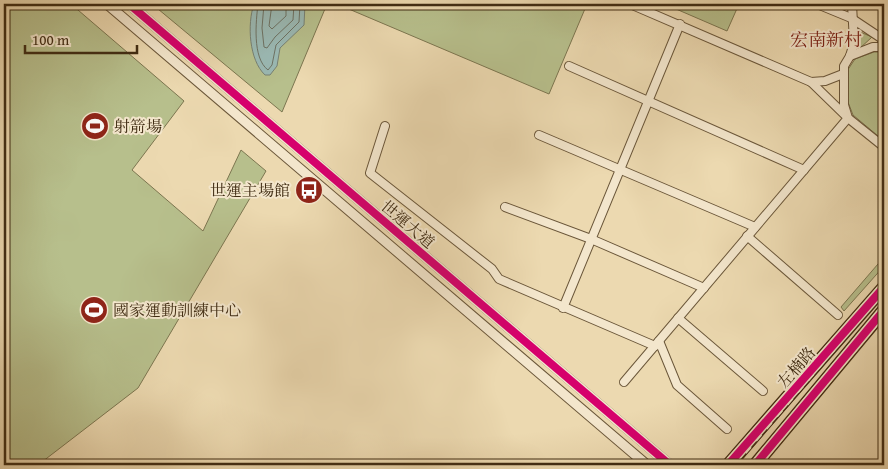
<svg xmlns="http://www.w3.org/2000/svg" width="888" height="469" font-family="'Gentium Book Plus','Noto Serif TC',serif">
	<style>
		.green { fill: #b7bf8c; stroke: #7c7650 }
		.water { fill: #9ab9b4; stroke: #768174 }
		.lines { fill: none; stroke-linecap: round; stroke-linejoin: round }
		.shore { stroke: #6d7264; stroke-width: 1 }
		.minor-casing { stroke: #6b573a; stroke-width: 10 }
		.tertiary-casing { stroke: #6b573a; stroke-width: 11 }
		.primary-casing { stroke: #402c13; stroke-width: 14 }
		.minor { stroke: #f3e6cc; stroke-width: 8 }
		.tertiary { stroke: #f3e6cc; stroke-width: 9 }
		.primary { stroke: #e6bc78; stroke-width: 11 }
		.rail-casing { stroke: #402c13; stroke-width: 4.5 }
		.rail { stroke: #f3e6cc; stroke-width: 2.5; stroke-dasharray: 8; stroke-linecap: butt }
		.cycleway-casing { stroke: #f3e6cc; stroke-width: 11 }
		.cycleway { stroke: #d6006c; stroke-width: 8 }
		.labels { text-anchor: middle; stroke-width: 4; stroke-linejoin: round; paint-order: stroke }
		.poi-label { font-size: 16px; fill: #402c13; stroke: #f3e6cc; text-anchor: start }
		.street-label { font-size: 16px; fill: #402c13; stroke: #f3e6cc }
		.neighbourhood-label { font-size: 18px; fill: #7a1f14; stroke: #f3e6cc }
	</style>
	<rect width="100%" height="100%" fill="#ecd9b0"/>
	<filter id="stains"><feTurbulence type="fractalNoise" baseFrequency=".004" numOctaves="4"/><feColorMatrix values="0 0 0 0 .2 0 0 0 0 .09 0 0 0 0 .02 0 0 0 .5 -.17"/></filter>
	<radialGradient id="worn" r=".72"><stop offset=".6" stop-color="#630" stop-opacity="0"/><stop offset="1" stop-color="#630" stop-opacity=".3"/></radialGradient>
	<g class="green">
		<polygon points="4,4 71,4 184,101 132,170 203,231 241,150 266,171 138,388 38,465 4,465"/>
		<polygon points="152,4 327,4 282,112"/>
		<polygon points="337,4 587,4 549,94"/>
		<polygon points="678,4 739,4 727,31 676,9"/>
		<polygon points="858,31 872,37 858,50"/>
		<polygon points="874,52 884,52 884,141 853,115 848,102 847,71 855,59"/>
		<polygon points="884,257 884,266 844,311 841,307"/>
	</g>
	<path class="water" d="M254,4H305L304,25L280,48L277,66L270,75H265C249,60 247,24 254,4Z"/>
	<g class="lines">
		<g class="shore">
			<path d="M258,4C256,21 252,58 268,70L272,65L276,45L299,22L300,4"/>
			<polyline points="264,4 262,28 264,47 267,48 275,37 293,20 294,4"/>
			<polyline points="272,4 269,26 272,29 286,16 286,4"/>
		</g>
		<g class="minor-casing">
			<g id="minor">
				<polyline points="630,4 811,82 825,81 843,74"/>
				<polyline points="817,4 851,18 884,40"/>
				<polyline points="852,4 854,43 850,56 844,66 844,105 848,118 884,147"/>
				<polyline points="850,56 873,47 884,47"/>
				<polyline points="569,66 804,170"/>
				<polyline points="385,126 370,173 492,269 499,279 655,346"/>
				<polyline points="539,135 755,227"/>
				<polyline points="505,207 591,239 704,288"/>
				<polyline points="747,236 838,315"/>
				<polyline points="563,308 680,24"/>
				<polyline points="678,318 763,391"/>
				<polyline points="659,341 677,385 727,429"/>
				<polyline points="624,382 848,118 811,82"/>
			</g>
		</g>
		<g class="tertiary-casing">
			<g id="tertiary">
				<polyline points="107,4 647,465"/>
				<polyline points="129,4 670,465"/>
			</g>
		</g>
		<g class="primary-casing">
			<g id="primary">
				<polyline points="728,465 884,287"/>
				<polyline points="755,465 884,310"/>
			</g>
		</g>
		<use href="#minor" class="minor"/>
		<use href="#tertiary" class="tertiary"/>
		<use href="#primary" class="primary"/>
		<g class="rail-casing">
			<polyline id="rail" points="735,465 884,292"/>
		</g>
		<use href="#rail" class="rail"/>
		<g class="cycleway-casing">
			<g id="cycleway">
				<polyline points="129,4 670,465"/>
				<polyline points="728,465 884,287"/>
				<polyline points="755,465 884,310"/>
			</g>
		</g>
		<use href="#cycleway" class="cycleway"/>
	</g>
	<defs>
		<g id="stadium-disc" transform="scale(1.4375)"><circle r="9.5" fill="#8f2418" stroke="#f3e6cc"/><path d="M0-5a6.5 5 0 1 0 0 10a6.5 5 0 1 0 0-10ZM-3.5-1.8h7v3.6h-7Z" fill="#fff"/></g>
		<g id="bus-disc" transform="scale(1.4375)"><circle r="9.5" fill="#8f2418" stroke="#f3e6cc"/><path d="M-5-6H5V4H4V6H2V4H-2V6H-4V4H-5ZM-3.5-4V0h7V-4ZM-3.5 1.2v1.5H-2V1.2ZM2 1.2v1.5H3.5V1.2Z" fill="#fff"/></g>
	</defs>
	<g fill-rule="evenodd">
		<use href="#stadium-disc" x="95" y="126"/>
		<use href="#bus-disc" x="309" y="190"/>
		<use href="#stadium-disc" x="94" y="310"/>
	</g>
	<g class="labels">
		<g class="poi-label">
			<text x="114" y="132">射箭場</text>
			<text x="290" y="196" text-anchor="end">世運主場館</text>
			<text x="113" y="316">國家運動訓練中心</text>
		</g>
		<g class="street-label">
			<text transform="translate(408 224) rotate(40)" y="6">世運大道</text>
			<text transform="translate(796 367) rotate(-49)" y="6">左楠路</text>
		</g>
		<g class="neighbourhood-label">
			<text x="826" y="46">宏南新村</text>
		</g>
	</g>
	<rect width="888" height="469" fill="none" stroke="#ecd9b0" stroke-width="20"/>
	<rect x="5" y="5" width="878" height="459" fill="none" stroke="#402c13" stroke-width="2.5"/>
	<rect x="10" y="10" width="868" height="449" fill="none" stroke="#402c13"/>
	<path d="M25 45v8h112v-8" fill="none" stroke="#402c13" stroke-width="2.5"/>
	<text x="32" y="45" font-size="15" fill="#402c13" stroke="#f3e6cc" stroke-width="4" paint-order="stroke">100 m</text>
	<rect width="100%" height="100%" filter="url(#stains)"/>
	<rect width="100%" height="100%" fill="url(#worn)"/>
</svg>
